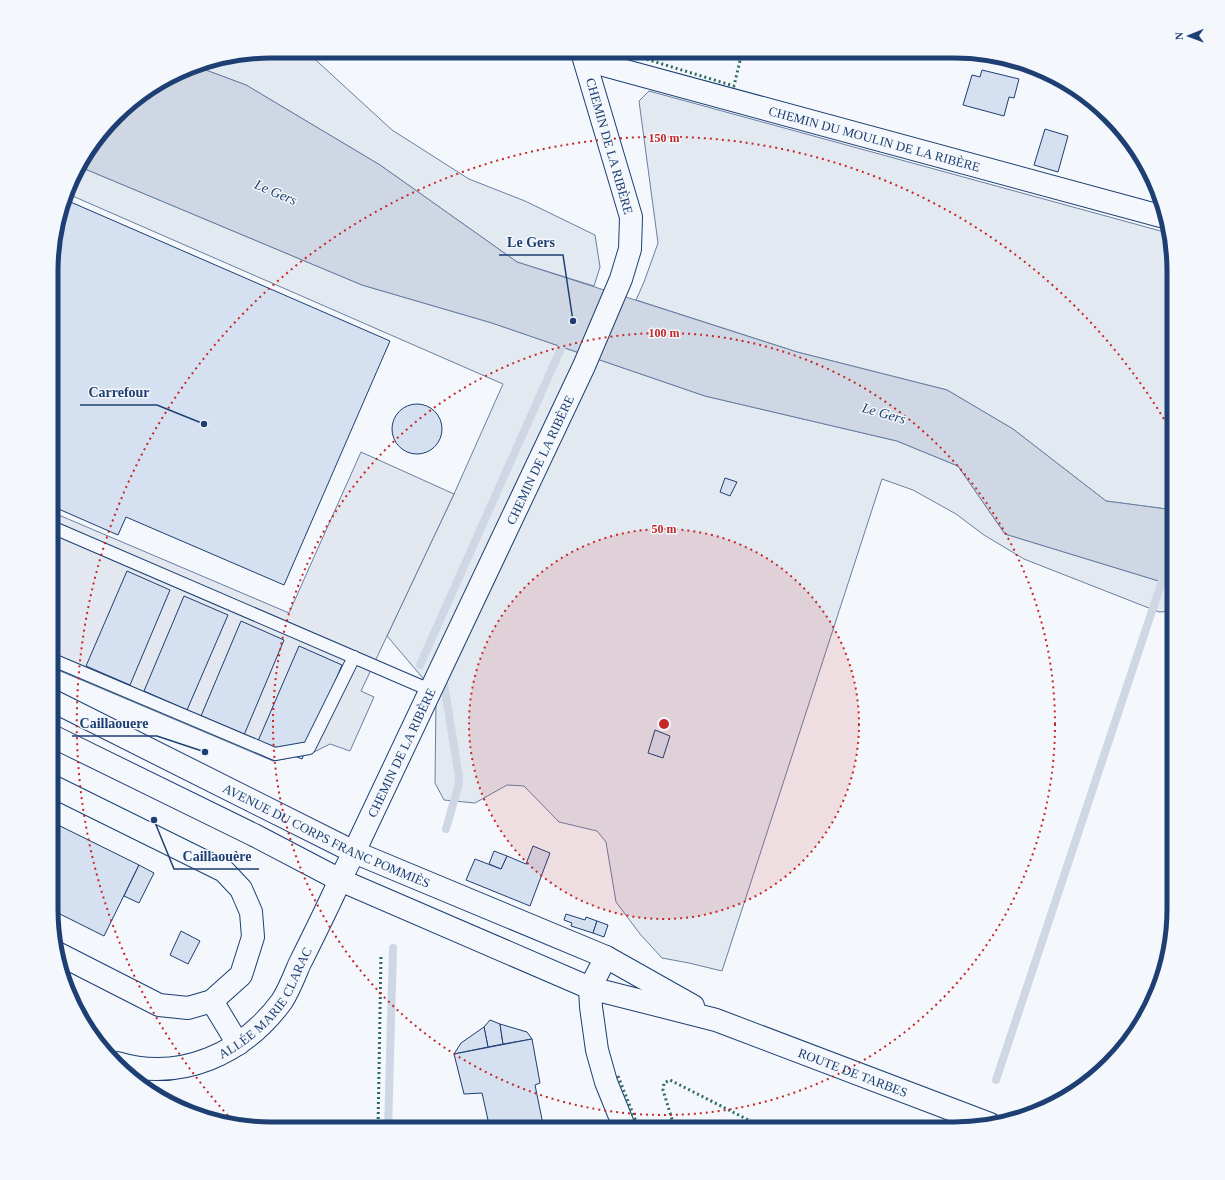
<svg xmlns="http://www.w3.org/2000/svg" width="1225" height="1180" font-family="Georgia,serif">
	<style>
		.green { fill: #e3e9f0; stroke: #687fa3 }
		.parking { fill: #e3e8f0; stroke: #687fa3 }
		.water { fill: #cfd7e4; stroke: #687fa3 }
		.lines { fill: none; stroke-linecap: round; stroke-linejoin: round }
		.stream { stroke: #cfd7e4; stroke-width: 8 }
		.building { fill: #d5e0f0; stroke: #1d3f73 }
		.service-casing { stroke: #1d3f73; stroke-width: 14 }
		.minor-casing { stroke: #1d3f73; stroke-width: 24 }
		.tertiary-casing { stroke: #1d3f73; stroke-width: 24 }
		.primary-casing { stroke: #1d3f73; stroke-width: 24 }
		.service { stroke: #f4f7fb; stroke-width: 12 }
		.minor { stroke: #f4f7fb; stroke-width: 22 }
		.tertiary { stroke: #f4f7fb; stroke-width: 22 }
		.primary { stroke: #f4f7fb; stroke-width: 22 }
		.hedge { stroke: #2c6c60; stroke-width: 3; stroke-dasharray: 2 3; stroke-linecap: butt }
		.ring { fill: none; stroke: #c62828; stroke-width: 2; stroke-dasharray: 2 4 }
		.labels { text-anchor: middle; stroke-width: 3; stroke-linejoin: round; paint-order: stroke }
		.street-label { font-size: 13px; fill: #1d3f73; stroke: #f4f7fb }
		.water-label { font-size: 14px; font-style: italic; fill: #1d3f73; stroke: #f4f7fb }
		.rim { fill: none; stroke: #1d3f73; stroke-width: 5 }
		.centre { fill: #c62828; stroke: #f4f7fb; stroke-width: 2 }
		.ring-label { font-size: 12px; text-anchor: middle; font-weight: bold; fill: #c62828; stroke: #f4f7fb; stroke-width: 3; stroke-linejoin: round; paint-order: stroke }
		.leader { fill: none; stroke: #1d3f73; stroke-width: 1.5 }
		.callout-dot { fill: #1d3f73; stroke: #f4f7fb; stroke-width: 1.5 }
		.callout-label { font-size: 14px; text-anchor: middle; font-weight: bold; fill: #1d3f73; stroke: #f4f7fb; stroke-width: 3; stroke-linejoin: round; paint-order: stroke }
	</style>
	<rect width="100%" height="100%" fill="#f4f7fb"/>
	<g class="green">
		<polygon points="271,51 306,51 392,130 469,179 525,201 595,235 600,267 594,286 517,262 380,165 246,85 195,66 200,63"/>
		<polygon points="649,91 1168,233 1174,257 1174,510 1106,501 1013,429 947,390 797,352 636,300 644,282 658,243 639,101"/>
		<polygon points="78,166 362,285 492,323 705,396 897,441 958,466 1005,534 1162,582 1174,583 1174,611 1159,612 1024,559 984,535 956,514 913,490 882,479 722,971 689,963 662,958 640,934 616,902 606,842 597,831 559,822 524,786 507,785 475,803 444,800 435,783 436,700 422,677 387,636 454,494 503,384 68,194"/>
	</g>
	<polygon class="parking" points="361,452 454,494 361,691 374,697 350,751 330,744 310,754 273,761 53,668 54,513 289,613"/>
	<polygon class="water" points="195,66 246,85 380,165 517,262 797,352 947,390 1013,429 1106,501 1174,510 1174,583 1162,582 1005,534 958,466 897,441 705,396 492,323 362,285 78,166 80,161 126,105"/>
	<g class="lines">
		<g class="stream">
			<polyline points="420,665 566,337"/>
			<polyline points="444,684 459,777 458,787 446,829"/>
			<polyline points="996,1080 1165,572"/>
			<polyline points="388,1129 393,948"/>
		</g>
	</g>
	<g class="building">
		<polygon points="982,70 1019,79 1014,98 1009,97 1004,116 963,105 972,75 980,77"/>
		<polygon points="1045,129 1068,136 1058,172 1034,165"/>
		<polygon points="66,200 390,341 284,585 126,517 118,535 54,507 55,228"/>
		<circle cx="417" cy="429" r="25"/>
		<polygon points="725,478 737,482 730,496 720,492"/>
		<polygon points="127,571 170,590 130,685 86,666"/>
		<polygon points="184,596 228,615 187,710 144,691"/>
		<polygon points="241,621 284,640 244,735 201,716"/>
		<polygon points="299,646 342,665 302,759 258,741"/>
		<polygon points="655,730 670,736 663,758 648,753"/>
		<polygon points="52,822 139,865 104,936 52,910"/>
		<polygon points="533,846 550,853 530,906 466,880 475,859 501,869 507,856 526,864"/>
		<polygon points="494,851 507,856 501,869 489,864"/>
		<polygon points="139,865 154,873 139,903 124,896"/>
		<polygon points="566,914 585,920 586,917 597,921 593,933 571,926 572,923 564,920"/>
		<polygon points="597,921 608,925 604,937 593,933"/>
		<polygon points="181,931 200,941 188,964 170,955"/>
		<polygon points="490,1020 500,1024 503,1044 488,1047 484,1027"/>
		<polygon points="500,1024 527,1032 532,1039 503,1044"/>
		<polygon points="484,1027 488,1047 454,1054 461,1043"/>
		<polygon points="532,1039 540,1083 535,1085 544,1129 490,1129 482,1093 464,1094 454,1054"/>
	</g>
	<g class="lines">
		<g class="service-casing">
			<g id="service">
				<polyline points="54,528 430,690"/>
				<polyline points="53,660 275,754 309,748 354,657"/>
			</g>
		</g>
		<g class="minor-casing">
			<g id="minor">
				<path id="s1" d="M585,60L1164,217"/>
				<polyline points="52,786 224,871 241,889 251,912 253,937 241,975 212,1001 188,1008 159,1005 59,954"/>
				<path id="s2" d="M354,852L584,366L621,279L630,249L631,217L582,52"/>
				<polyline points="606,957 590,988 591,1007 597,1050 606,1082 625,1129"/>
				<polyline points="212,1001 238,1044"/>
				<path id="s3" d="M117,1063C181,1082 243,1054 282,1001C289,990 294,977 299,965C313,937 327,909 340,880"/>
			</g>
		</g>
		<g class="tertiary-casing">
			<polyline id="tertiary" points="340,880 354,852"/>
		</g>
		<g class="primary-casing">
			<g id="primary">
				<path id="s4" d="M53,701L354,852L606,957L693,1006"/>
				<path id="s5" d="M52,736L254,835L340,880L590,988L716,1020L990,1124"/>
			</g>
		</g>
		<use href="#service" class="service"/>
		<use href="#minor" class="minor"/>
		<use href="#tertiary" class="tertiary"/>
		<use href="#primary" class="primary"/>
		<g class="hedge">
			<polyline points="623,52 734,86 742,52"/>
			<polyline points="618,1076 639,1129"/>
			<polyline points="378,1129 381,955"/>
			<polyline points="675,1129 663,1090 664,1083 670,1080 766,1129"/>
		</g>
	</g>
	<circle cx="664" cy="724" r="195" fill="#c62828" fill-opacity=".12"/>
	<g class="ring">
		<circle cx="664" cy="724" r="195"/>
		<circle cx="664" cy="724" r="391"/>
		<path d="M232 1120A586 586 0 1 1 1171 431"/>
	</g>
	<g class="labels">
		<g class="street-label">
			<text dy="5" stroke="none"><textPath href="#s1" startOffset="300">CHEMIN DU MOULIN DE LA RIBÈRE</textPath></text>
			<text transform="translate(610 146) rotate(74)" y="5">CHEMIN DE LA RIBÈRE</text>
			<text dy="5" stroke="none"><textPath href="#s2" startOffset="434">CHEMIN DE LA RIBÈRE</textPath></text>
			<text dy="5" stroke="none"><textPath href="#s2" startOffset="110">CHEMIN DE LA RIBÈRE</textPath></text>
			<text dy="5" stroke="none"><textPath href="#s4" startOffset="305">AVENUE DU CORPS FRANC POMMIÈS</textPath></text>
			<text dy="5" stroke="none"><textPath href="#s3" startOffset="176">ALLÉE MARIE CLARAC</textPath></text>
			<text dy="5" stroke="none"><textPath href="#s5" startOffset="871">ROUTE DE TARBES</textPath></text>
		</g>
		<g class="water-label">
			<text transform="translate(276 192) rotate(23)" y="5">Le Gers</text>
			<text transform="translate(884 413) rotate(16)" y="5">Le Gers</text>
		</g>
	</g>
	<path d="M0 0H1225V1180H0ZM271 58H954A213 213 0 0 1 1167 271V909A213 213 0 0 1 954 1122H271A213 213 0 0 1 58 909V271A213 213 0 0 1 271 58Z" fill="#f4f7fb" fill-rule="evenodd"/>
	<path class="rim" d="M271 58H954A213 213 0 0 1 1167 271V909A213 213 0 0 1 954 1122H271A213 213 0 0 1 58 909V271A213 213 0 0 1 271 58Z"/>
	<circle cx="664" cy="724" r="6" class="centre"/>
	<g class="ring-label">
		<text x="664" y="142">150 m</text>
		<text x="664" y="337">100 m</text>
		<text x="664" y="533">50 m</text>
	</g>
	<path class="leader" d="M573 321L563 255H499M204 424L157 405H80M205 752L157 736H72M154 820L174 869H259"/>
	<g class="callout-dot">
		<circle cx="573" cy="321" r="4"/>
		<circle cx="204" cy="424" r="4"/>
		<circle cx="205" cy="752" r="4"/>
		<circle cx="154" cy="820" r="4"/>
	</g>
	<g class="callout-label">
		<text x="531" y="247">Le Gers</text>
		<text x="119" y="397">Carrefour</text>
		<text x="114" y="728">Caillaouere</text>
		<text x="217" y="861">Caillaouère</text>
	</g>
	<g transform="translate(1189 36) rotate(269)" stroke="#f4f7fb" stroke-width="3" paint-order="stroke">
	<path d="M0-3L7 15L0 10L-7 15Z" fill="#1d3f73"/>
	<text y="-6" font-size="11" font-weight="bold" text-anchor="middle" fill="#1d3f73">N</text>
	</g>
</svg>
